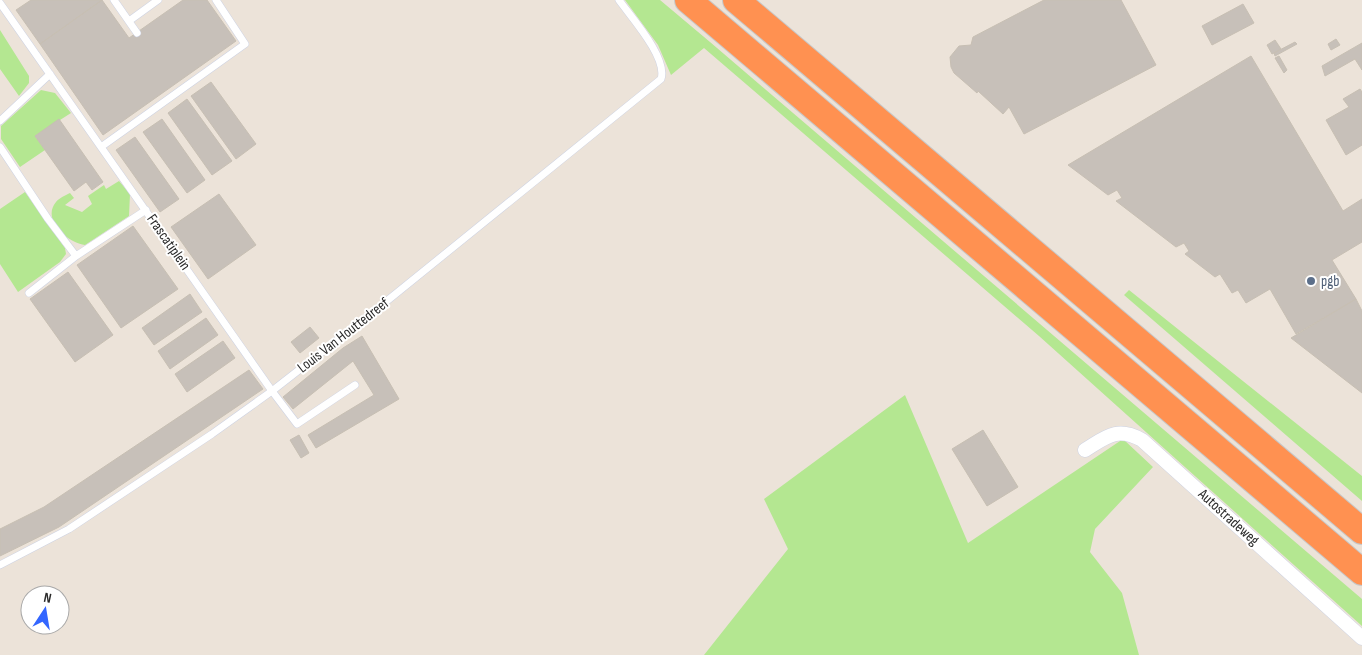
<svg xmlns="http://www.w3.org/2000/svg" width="1362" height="655" font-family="'Sofia Sans Condensed',sans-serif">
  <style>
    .green { fill: #b4e791 }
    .building { fill: #c7c0b9; stroke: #c7bfb3 }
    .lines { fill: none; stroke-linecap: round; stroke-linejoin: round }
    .service-casing { stroke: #ced3e3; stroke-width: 8 }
    .minor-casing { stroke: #ced3e3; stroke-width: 15 }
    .motorway-casing { stroke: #c7c7c7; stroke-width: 28 }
    .service { stroke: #fff; stroke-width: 7 }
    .minor { stroke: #fff; stroke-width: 14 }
    .motorway { stroke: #ff9151; stroke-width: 26 }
    .service-dot { fill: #5c6f8a; stroke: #fff; stroke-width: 2 }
    .labels { text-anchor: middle; stroke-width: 4; stroke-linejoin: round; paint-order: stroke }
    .street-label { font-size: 15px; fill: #292929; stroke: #fff }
    .service-label { font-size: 15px; fill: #4e5e75; stroke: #fff; text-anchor: start }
  </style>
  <rect width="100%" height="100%" fill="#ece3d9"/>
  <path class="green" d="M 625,0 L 660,0 L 710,42 L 1362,599 L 1362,626 L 1039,336 L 704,48 L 671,75 L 658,45 Z
    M 0,30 L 29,76 L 29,83 L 19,96 L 0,69 Z
    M 41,90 L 55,93 L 71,113 L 35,136 L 45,150 L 20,167 L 1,139 L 1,126 Z
    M 119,181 L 130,194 L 129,216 L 85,245 C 68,243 41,220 56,202 C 59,198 66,195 70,193 L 74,198 L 65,205 L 82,212 L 92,204 L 88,196 L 104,185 L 106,189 Z
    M 25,192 L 65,248 L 66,254 L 60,262 L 18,292 L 0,264 L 0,209 Z
    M 1129,290 L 1362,476 L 1362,501 L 1124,295 Z
    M 905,395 L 968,543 L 1123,439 L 1153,467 L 1095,529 L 1090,552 L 1122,593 L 1139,655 L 704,655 L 788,549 L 764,499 Z"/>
  <path class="building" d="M 31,0 L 102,0 L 40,44 L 16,10 Z
    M 102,0 L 129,38 L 183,0 L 207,0 L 236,41 L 103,135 L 40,44 Z
    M 1044,0 L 1121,0 L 1156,65 L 1024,134 L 1009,107 L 1003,114 L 978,91 L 977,93 L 954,73 L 951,67 L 950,57 L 959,46 L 971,45 L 973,37 Z
    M 1243,4 L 1254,23 L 1212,45 L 1202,26 Z
    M 1336,39 L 1340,45 L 1331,50 L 1328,44 Z
    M 1275,40 L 1281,49 L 1272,54 L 1267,45 Z
    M 1295,42 L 1297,44 L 1275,56 L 1274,53 Z
    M 1362,43 L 1362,70 L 1355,59 L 1325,76 L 1322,66 Z
    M 1251,56 L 1343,211 L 1362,199 L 1362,242 L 1332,260 L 1356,299 L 1296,334 L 1270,289 L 1246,303 L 1238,290 L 1232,293 L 1220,274 L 1215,277 L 1185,254 L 1189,251 L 1184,243 L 1176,247 L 1116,201 L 1122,198 L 1117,190 L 1108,195 L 1068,165 Z
    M 1279,56 L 1287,70 L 1284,73 L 1275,58 Z
    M 211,82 L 256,144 L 236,159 L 191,96 Z
    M 1360,89 L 1362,92 L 1362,145 L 1346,155 L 1326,120 L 1349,107 L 1343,99 Z
    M 187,99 L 232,161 L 212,175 L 168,113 Z
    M 59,119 L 103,182 L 92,190 L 86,182 L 74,191 L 35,136 Z
    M 162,119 L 205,180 L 187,193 L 143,132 Z
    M 135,137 L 179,199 L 160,212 L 116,150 Z
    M 219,194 L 256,245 L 208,279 L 171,227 Z
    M 133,226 L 178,289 L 121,328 L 77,265 Z
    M 68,272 L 113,335 L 75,362 L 30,299 Z
    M 190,294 L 202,312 L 154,345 L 142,328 Z
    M 1356,299 L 1362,311 L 1362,393 L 1291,338 Z
    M 206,318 L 218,335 L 170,369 L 158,351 Z
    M 310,327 L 319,338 L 300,353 L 291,342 Z
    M 362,336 L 399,399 L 316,448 L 308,435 L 374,395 L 353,361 L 293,409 L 283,397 L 343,348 Z
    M 223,341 L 235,358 L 187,392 L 175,374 Z
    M 249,370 L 263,389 L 59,527 L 0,556 L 0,529 L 44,507 Z
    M 983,430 L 1018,487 L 987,506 L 952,449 Z
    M 299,435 L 309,453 L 301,458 L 290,440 Z"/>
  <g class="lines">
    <g class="service-casing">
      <path id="service" d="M 114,0 L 137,33
        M 0,3 L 272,391 L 297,424 L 355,385
        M 129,21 L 158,0
        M 0,121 L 50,74
        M 0,147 L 48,219 L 76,256 L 146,210
        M 101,147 L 245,44 L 216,0
        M 29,293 L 76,256
        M 0,565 L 69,529 L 212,434 L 272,391 L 372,313 L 661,79 C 668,58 631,17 619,0"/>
    </g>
    <g class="minor-casing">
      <path id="minor" d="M 1085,450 C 1106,437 1117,426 1142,440 L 1362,638"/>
    </g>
    <g class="motorway-casing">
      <path id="motorway" d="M 688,0 L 1362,572
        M 736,0 L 1362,531"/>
    </g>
    <use href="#service" class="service"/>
    <use href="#minor" class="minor"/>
    <use href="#motorway" class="motorway"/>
  </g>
  <circle class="service-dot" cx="1311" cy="281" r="5"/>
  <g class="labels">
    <g class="street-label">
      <text transform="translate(169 242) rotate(55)" y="5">Frascatiplein</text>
      <text transform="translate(343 335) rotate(-38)" y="5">Louis Van Houttedreef</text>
      <text transform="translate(1229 517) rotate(42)" y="5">Autostradeweg</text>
    </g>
    <g class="service-label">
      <text x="1321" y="286">pgb</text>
    </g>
  </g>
  <g transform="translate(45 610) rotate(12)"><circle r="24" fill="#ffffff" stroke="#a9a9a9"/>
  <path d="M0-4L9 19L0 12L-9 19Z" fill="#3366ff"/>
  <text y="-8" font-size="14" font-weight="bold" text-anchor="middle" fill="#292929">N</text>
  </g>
</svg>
